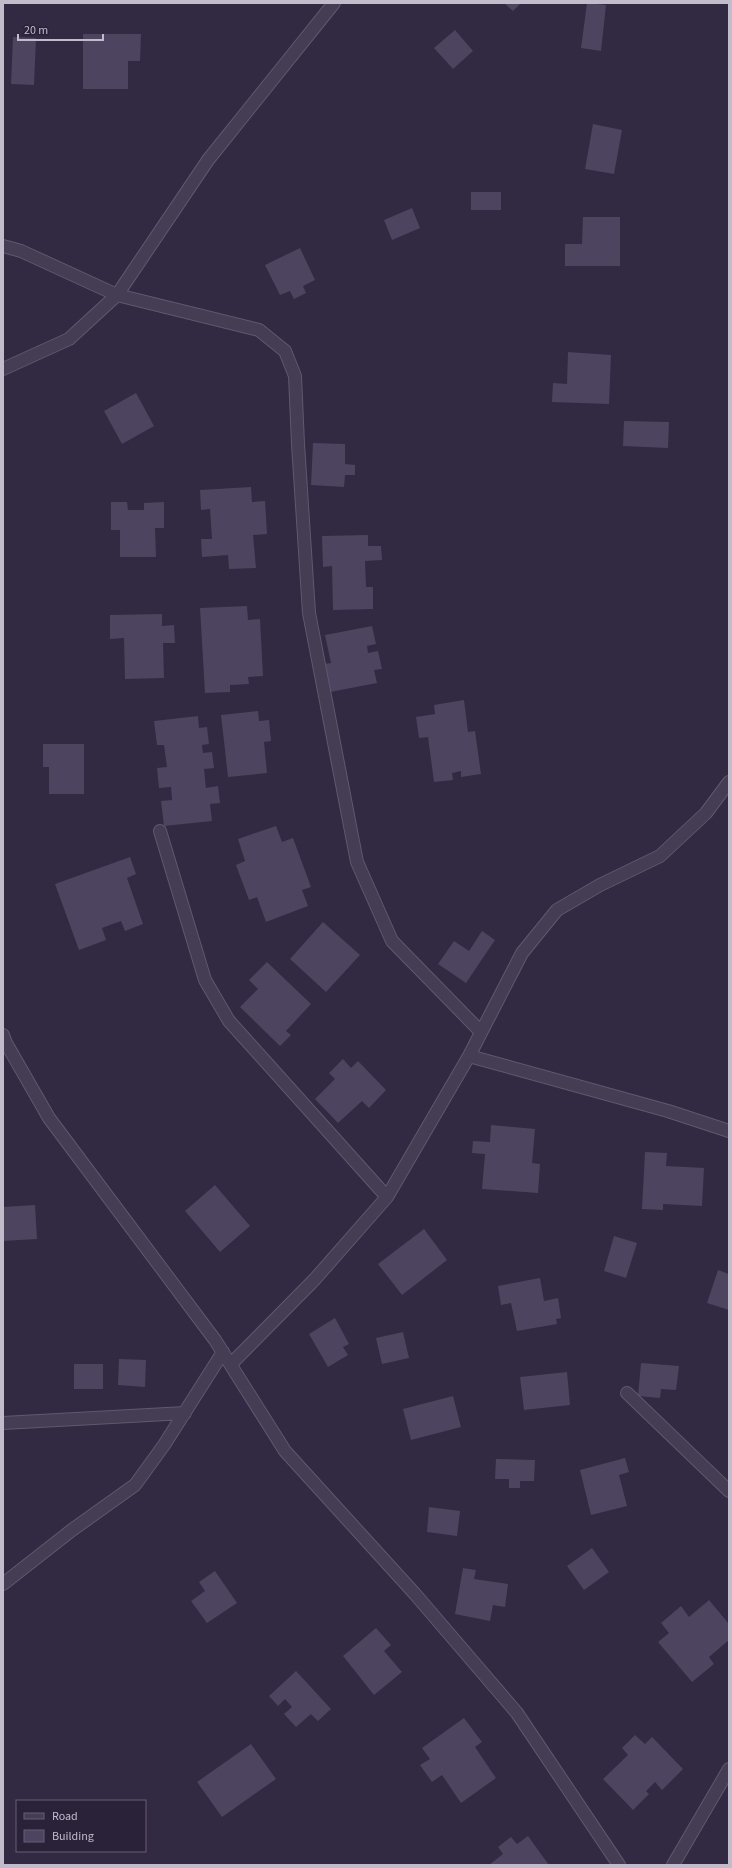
<svg xmlns="http://www.w3.org/2000/svg" width="732" height="1868" font-family="'Source Sans 3',sans-serif">
  <style>
    .building { fill: #4d4460 }
    .lines { fill: none; stroke-linecap: round; stroke-linejoin: round }
    .minor-casing { stroke: #60596d; stroke-width: 14 }
    .minor { stroke: #453d53; stroke-width: 12 }
  </style>
  <rect width="100%" height="100%" fill="#322943"/>
  <path class="building" d="M 504,3 L 521,3 L 513,11 Z
    M 587,3 L 606,5 L 601,51 L 581,48 Z
    M 455,30 L 473,51 L 453,69 L 434,48 Z
    M 83,34 L 141,34 L 140,61 L 128,61 L 128,89 L 83,89 Z
    M 13,37 L 36,38 L 34,85 L 11,84 Z
    M 593,124 L 622,130 L 614,174 L 585,169 Z
    M 471,192 L 501,192 L 501,210 L 471,210 Z
    M 412,208 L 420,228 L 392,240 L 384,220 Z
    M 583,217 L 620,217 L 620,266 L 565,266 L 565,244 L 582,244 Z
    M 300,248 L 315,280 L 303,286 L 306,293 L 294,299 L 290,291 L 280,295 L 265,265 Z
    M 568,352 L 611,355 L 609,404 L 552,402 L 553,383 L 567,384 Z
    M 136,393 L 154,426 L 122,444 L 104,411 Z
    M 624,421 L 669,422 L 668,448 L 623,446 Z
    M 313,443 L 345,444 L 345,464 L 355,465 L 355,475 L 345,475 L 344,487 L 311,485 Z
    M 251,487 L 252,502 L 265,501 L 267,534 L 253,535 L 256,568 L 229,569 L 228,555 L 202,557 L 201,539 L 212,539 L 210,509 L 201,510 L 200,490 Z
    M 111,502 L 127,502 L 128,510 L 144,510 L 144,503 L 164,502 L 164,528 L 155,528 L 156,557 L 120,557 L 120,530 L 111,530 Z
    M 368,535 L 368,546 L 381,546 L 382,560 L 365,561 L 366,587 L 373,587 L 373,609 L 333,610 L 332,566 L 323,567 L 322,536 Z
    M 247,606 L 248,620 L 260,619 L 263,676 L 248,677 L 249,684 L 230,685 L 230,692 L 205,693 L 200,608 Z
    M 162,614 L 162,626 L 174,625 L 175,643 L 163,643 L 164,678 L 125,679 L 124,638 L 110,639 L 110,615 Z
    M 372,626 L 376,644 L 367,646 L 368,653 L 378,651 L 382,669 L 374,670 L 377,683 L 330,692 L 324,664 L 331,663 L 325,635 Z
    M 464,700 L 468,732 L 475,731 L 481,774 L 461,777 L 461,771 L 452,773 L 453,780 L 434,782 L 428,737 L 419,738 L 416,717 L 435,714 L 434,705 Z
    M 258,711 L 259,721 L 269,720 L 271,741 L 264,742 L 267,773 L 228,777 L 221,715 Z
    M 198,716 L 199,728 L 207,727 L 209,744 L 202,745 L 203,753 L 212,752 L 214,768 L 204,769 L 206,788 L 218,786 L 220,803 L 210,804 L 212,821 L 164,826 L 161,801 L 172,800 L 171,787 L 159,788 L 157,768 L 167,767 L 164,745 L 157,745 L 154,721 Z
    M 43,744 L 84,744 L 84,794 L 49,794 L 49,767 L 43,767 Z
    M 276,826 L 282,842 L 293,838 L 311,887 L 302,890 L 308,906 L 266,922 L 257,897 L 249,900 L 236,865 L 245,861 L 238,839 Z
    M 130,857 L 136,874 L 127,878 L 143,924 L 125,931 L 121,921 L 102,928 L 106,940 L 79,950 L 55,884 Z
    M 323,922 L 360,955 L 326,992 L 290,959 Z
    M 482,931 L 495,940 L 466,983 L 438,964 L 454,941 L 469,951 Z
    M 267,962 L 311,1004 L 286,1031 L 291,1035 L 280,1046 L 240,1007 L 258,989 L 249,980 Z
    M 343,1059 L 351,1068 L 358,1061 L 386,1090 L 369,1108 L 362,1101 L 338,1123 L 315,1099 L 335,1079 L 329,1073 Z
    M 491,1125 L 535,1129 L 532,1163 L 540,1164 L 538,1193 L 482,1189 L 485,1154 L 472,1153 L 473,1141 L 490,1142 Z
    M 645,1152 L 667,1153 L 666,1166 L 704,1168 L 702,1206 L 663,1204 L 663,1210 L 642,1209 Z
    M 215,1185 L 250,1226 L 220,1252 L 185,1211 Z
    M 35,1205 L 37,1239 L 3,1241 L 3,1207 Z
    M 424,1229 L 447,1260 L 402,1295 L 378,1264 Z
    M 614,1236 L 637,1243 L 626,1278 L 604,1271 Z
    M 718,1270 L 729,1274 L 729,1310 L 707,1303 Z
    M 540,1278 L 544,1301 L 558,1298 L 561,1318 L 556,1319 L 557,1324 L 517,1331 L 511,1303 L 501,1305 L 498,1286 Z
    M 335,1318 L 349,1344 L 343,1347 L 348,1355 L 328,1367 L 309,1334 Z
    M 403,1332 L 409,1358 L 382,1364 L 376,1338 Z
    M 119,1359 L 146,1360 L 145,1387 L 118,1385 Z
    M 641,1363 L 679,1366 L 676,1390 L 661,1389 L 660,1398 L 638,1396 Z
    M 74,1364 L 103,1364 L 103,1389 L 74,1389 Z
    M 567,1372 L 570,1405 L 524,1410 L 520,1377 Z
    M 453,1396 L 461,1427 L 411,1440 L 403,1409 Z
    M 625,1458 L 629,1472 L 619,1475 L 627,1506 L 591,1515 L 580,1470 Z
    M 496,1459 L 535,1460 L 534,1481 L 520,1481 L 520,1488 L 509,1488 L 509,1479 L 495,1479 Z
    M 429,1507 L 460,1511 L 457,1536 L 427,1532 Z
    M 592,1548 L 609,1572 L 584,1590 L 567,1566 Z
    M 463,1568 L 476,1570 L 474,1579 L 508,1584 L 505,1607 L 493,1605 L 490,1621 L 455,1614 Z
    M 215,1571 L 237,1603 L 207,1623 L 191,1601 L 205,1591 L 199,1582 Z
    M 709,1600 L 729,1624 L 729,1640 L 709,1657 L 714,1664 L 692,1682 L 658,1642 L 669,1633 L 661,1623 L 681,1606 L 689,1617 Z
    M 376,1628 L 391,1645 L 384,1651 L 402,1672 L 374,1695 L 343,1656 Z
    M 296,1671 L 331,1709 L 318,1721 L 311,1714 L 296,1727 L 284,1714 L 292,1707 L 285,1699 L 278,1706 L 269,1696 Z
    M 464,1718 L 482,1742 L 475,1747 L 496,1778 L 461,1803 L 442,1775 L 432,1782 L 420,1765 L 430,1759 L 422,1748 Z
    M 635,1735 L 645,1744 L 652,1737 L 683,1769 L 662,1790 L 655,1782 L 646,1791 L 649,1794 L 633,1810 L 603,1779 L 628,1755 L 622,1748 Z
    M 251,1744 L 276,1779 L 222,1817 L 197,1782 Z
    M 528,1836 L 549,1865 L 489,1865 L 503,1854 L 498,1847 L 511,1837 L 517,1844 Z"/>
  <g class="lines">
    <g class="minor-casing">
      <path id="minor" d="M 3,246 L 21,251 L 117,295 L 259,330 L 285,351 L 295,376 L 298,444 L 309,613 L 357,862 L 392,941 L 481,1032
        M 3,369 L 69,339 L 117,295 L 208,160 L 334,3
        M 160,831 L 205,980 L 229,1021 L 387,1197
        M 3,1035 L 6,1043 L 49,1118 L 215,1340 L 285,1451 L 415,1594 L 517,1713 L 619,1865
        M 469,1056 L 668,1111 L 729,1131
        M 231,1364 L 315,1279 L 387,1197 L 469,1056 L 522,953 L 557,910 L 600,885 L 660,856 L 706,813 L 729,782
        M 627,1393 L 729,1491
        M 3,1423 L 185,1413
        M 3,1584 L 72,1530 L 135,1485 L 164,1445 L 223,1352
        M 673,1865 L 729,1769"/>
    </g>
    <use href="#minor" class="minor"/>
  </g>
  <rect width="732" height="1868" fill="none" stroke="#c1bbcc" stroke-width="8"/>
  <rect x="16" y="1800" width="130" height="52" fill="#2a2238" stroke="#665f73"/>
  <rect x="24" y="1813" width="20" height="6" fill="#453d53" stroke="#665f73"/>
  <text x="52" y="1820" font-size="12" fill="#c1bbcc">Road</text>
  <rect x="24" y="1830" width="20" height="12" fill="#4d4460" stroke="#665f73"/>
  <text x="52" y="1840" font-size="12" fill="#c1bbcc">Building</text>
  <path d="M18 34v6h85v-6" fill="none" stroke="#c1bbcc" stroke-width="2"/>
  <text x="24" y="34" font-size="12" fill="#c1bbcc" stroke="#2a2238" stroke-width="3" paint-order="stroke">20 m</text>
</svg>
